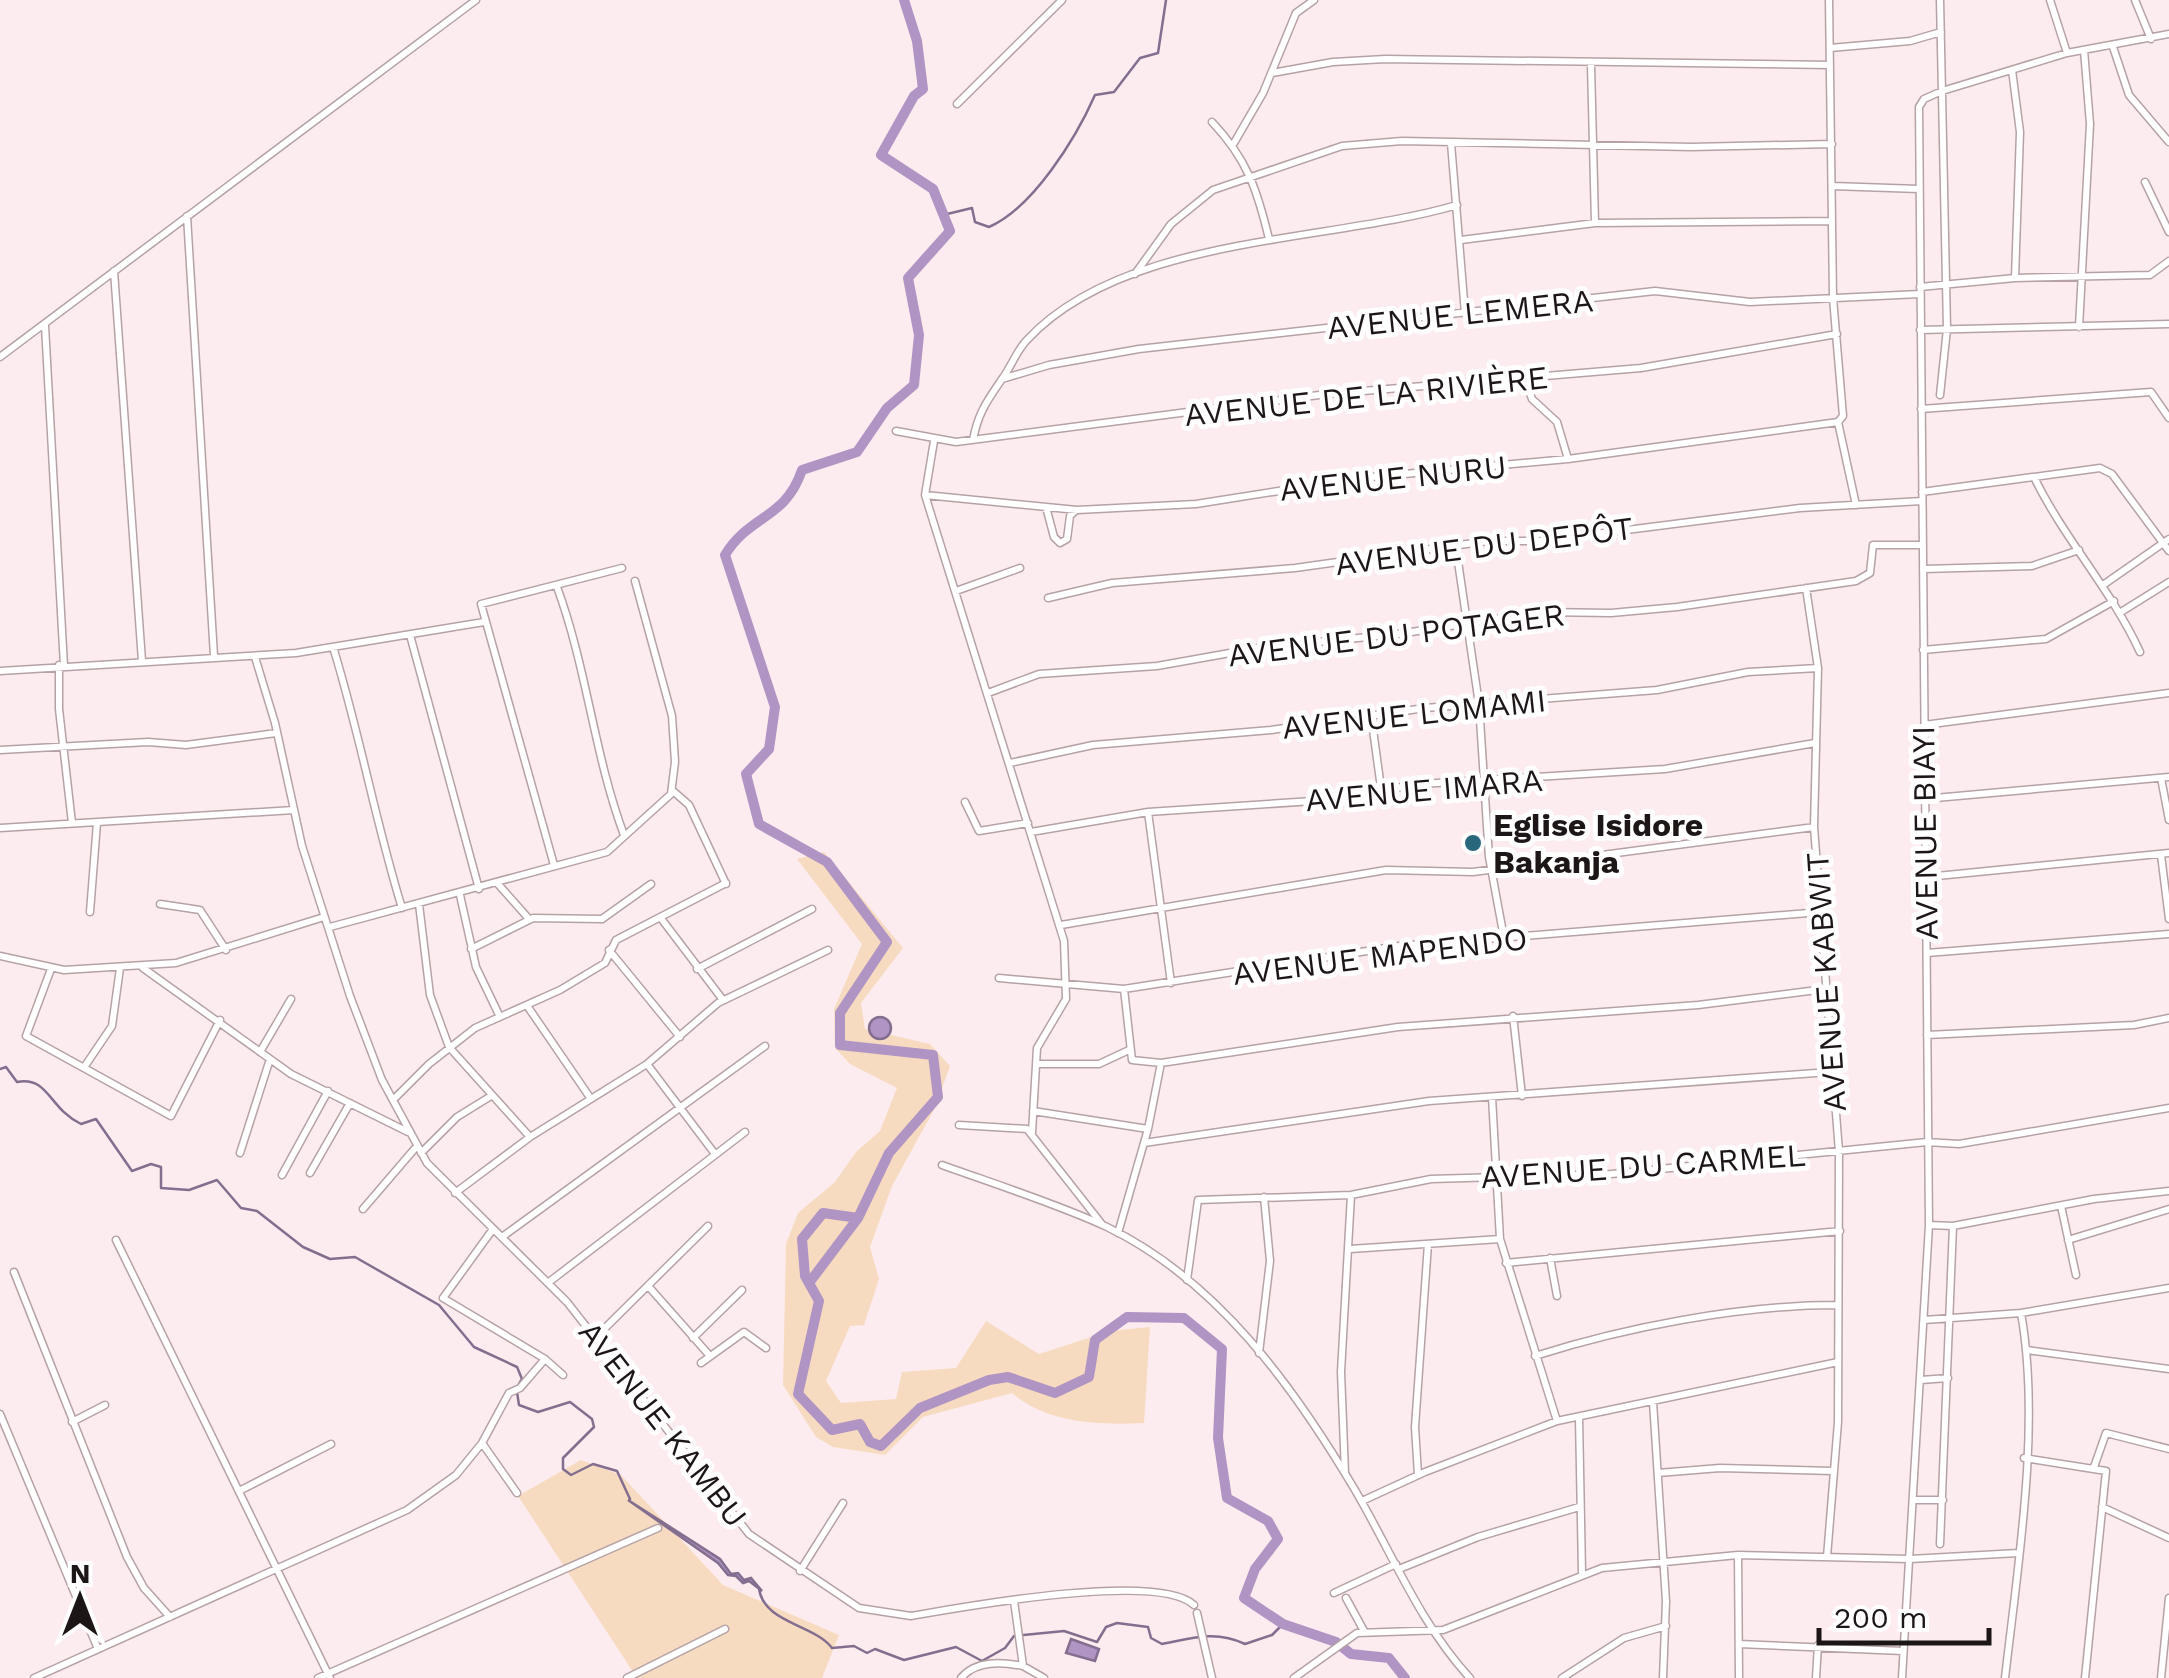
<svg xmlns="http://www.w3.org/2000/svg" width="2169" height="1678" font-family="'Work Sans',sans-serif">
  <style>
    .green { fill: #f7dbc1 }
    .water { fill: #b094c3; stroke: #846e8f; stroke-width: 2.5 }
    .lines { fill: none; stroke-linecap: round; stroke-linejoin: round }
    .stream { stroke: #846e8f; stroke-width: 2.5 }
    .river { stroke: #b094c3; stroke-width: 10 }
    .minor-casing { stroke: #b6a2a5; stroke-width: 9 }
    .minor { stroke: #fff; stroke-width: 6 }
    .poi-dot { fill: #29677d; stroke: #fefefe; stroke-width: 4 }
    .labels { text-anchor: middle; stroke-width: 10; stroke-linejoin: round; paint-order: stroke }
    .street-label { font-size: 32px; fill: #1d1617; stroke: #fefefe }
    .poi-label { font-size: 32px; font-weight: bold; fill: #1d1617; stroke: #fefefe; text-anchor: start }
  </style>
  <rect width="100%" height="100%" fill="#fdecef"/>
  <path class="green" d="M 824,852 L 903,948 L 861,1003 L 865,1029 L 930,1044 L 950,1066 L 935,1108 L 892,1186 L 870,1247 L 879,1279 L 864,1325 L 850,1326 L 826,1381 L 841,1403 L 896,1399 L 902,1372 L 956,1368 L 986,1321 L 1039,1354 L 1110,1331 L 1150,1327 L 1144,1423 C 1099,1425 1048,1424 1012,1393 L 923,1417 L 885,1455 L 833,1447 L 816,1437 L 783,1385 L 786,1244 L 798,1213 L 835,1182 L 856,1152 L 880,1131 L 897,1088 L 850,1064 L 835,1048 L 834,1009 L 862,944 L 797,859 Z
    M 581,1460 L 621,1475 L 723,1585 L 839,1635 L 822,1678 L 637,1678 L 518,1496 Z"/>
  <path class="water" d="M869 1028a11 11 0 1 1 22 0a11 11 0 1 1-22 0Z
    M 628,1500 L 720,1559 L 731,1574 L 738,1573 L 744,1580 L 751,1578 L 762,1591 L 749,1581 L 743,1583 L 736,1576 L 728,1575 L 718,1563 Z
    M 1071,1639 L 1099,1649 L 1095,1661 L 1066,1653 Z"/>
  <g class="lines">
    <path class="stream" d="M 943,215 L 972,208 L 975,222 L 989,227 C 1033,208 1076,138 1095,95 L 1114,92 L 1140,58 L 1158,53 L 1166,0
      M 0,1069 L 6,1067 L 17,1082 C 49,1076 48,1108 81,1124 L 96,1119 L 132,1171 L 151,1164 L 161,1167 L 161,1188 L 189,1190 L 217,1180 L 241,1208 L 257,1211 L 303,1247 L 330,1259 L 355,1257 L 439,1305 L 474,1347 L 517,1367 L 522,1379 L 519,1384
      M 517,1392 L 519,1405 L 538,1412 L 570,1402 L 592,1419 L 594,1427 L 563,1458 L 563,1469 L 571,1475 L 593,1464 L 617,1471 L 630,1499
      M 759,1588 C 763,1623 814,1624 832,1648 L 854,1646 L 867,1653 L 875,1649 L 904,1660 L 956,1647 L 982,1661 L 1005,1648 L 1014,1636 L 1064,1631 L 1097,1642 L 1106,1627 L 1117,1623 L 1148,1627 L 1151,1638 L 1162,1644 C 1192,1638 1216,1630 1245,1644 L 1272,1635 L 1283,1624"/>
    <path class="river" d="M 904,0 L 917,41 L 923,89 L 914,96 L 881,155 L 933,189 L 950,231 L 908,278 L 919,335 L 914,385 L 887,408 L 857,452 L 802,470 C 785,520 750,514 725,555 L 775,707 L 769,749 L 746,774 L 759,824 L 827,862 L 887,942 L 840,1013 L 840,1045 L 933,1055 L 938,1097 L 889,1153 L 858,1218 L 823,1213 L 802,1239 L 805,1276 L 819,1301 L 798,1394 L 832,1430 L 860,1424 L 870,1442 L 881,1446 L 920,1408 L 989,1380 L 1008,1377 L 1055,1393 L 1089,1377 L 1095,1340 L 1127,1317 L 1184,1318 L 1222,1349 L 1218,1438 L 1227,1498 L 1268,1521 L 1278,1539 L 1255,1569 L 1244,1598 L 1283,1624 L 1336,1642 L 1351,1654 L 1389,1658 L 1405,1678
      M 809,1283 L 858,1218"/>
    <g class="minor-casing">
      <path id="minor" d="M 1829,0 L 1833,298 L 1843,416 L 1838,422 L 1856,505
        M 2050,0 L 2067,53
        M 2135,0 L 2151,39
        M 2113,47 L 2129,95 L 2169,142
        M 1830,48 L 1910,41 L 1941,32
        M 1591,65 L 1595,223
        M 2012,70 L 2020,132 L 2015,278
        M 1272,73 L 1333,62 L 1385,59 L 1830,65
        M 957,104 L 1062,0
        M 1212,122 C 1247,159 1257,189 1269,239
        M 1234,143 L 1263,93 L 1296,13 L 1314,0
        M 1451,143 L 1465,313
        M 2145,182 L 2169,232
        M 1832,186 L 1919,189
        M 187,216 L 214,656
        M 1461,240 L 1595,223 L 1832,221
        M 114,271 L 142,661
        M 1135,274 L 1171,224 L 1213,190 L 1342,146 L 1402,141 L 1691,147 L 1832,144
        M 1920,287 L 2015,278 L 2150,275 L 2169,261
        M 45,326 L 64,666
        M 2079,327 L 2090,124 L 2084,50
        M 1920,330 L 2169,324
        M 0,357 L 476,0
        M 1002,379 L 1049,365 L 1139,349 L 1655,291 L 1750,302 L 1920,294
        M 1525,379 L 1532,399 L 1557,422 L 1568,459
        M 1940,395 L 1947,329 L 1940,0
        M 1921,409 L 2151,392 L 2169,418
        M 896,431 L 956,442 L 1327,394 L 1641,368 L 1837,334
        M 973,440 C 978,413 987,401 1002,379 C 1011,367 1016,352 1026,341 C 1123,235 1328,243 1457,205
        M 934,441 L 925,495 L 1064,941 L 1066,999 L 1037,1048 L 1032,1133
        M 2034,477 C 2064,539 2111,589 2140,652
        M 1922,492 L 2100,468 L 2112,474 L 2169,551
        M 925,495 L 1077,510 L 1196,504 L 1361,478 L 1568,459 L 1838,422
        M 1046,507 L 1054,537 L 1060,543 L 1067,539 L 1070,516 L 1075,511
        M 1456,548 L 1479,704 L 1489,857 L 1504,938
        M 1923,569 L 2032,566 L 2079,550
        M 2103,585 L 2169,539
        M 557,587 C 587,668 594,755 624,835
        M 1806,588 L 1818,668 L 1814,827 L 1839,1152 L 1838,1422 L 1827,1557
        M 956,591 L 1020,568
        M 1048,598 L 1112,583 L 1295,568 L 1488,541 L 1540,541 L 1800,508 L 1922,501
        M 2121,612 L 2169,582
        M 410,635 L 479,889
        M 333,647 C 360,734 375,821 402,908
        M 1923,650 L 2046,639 L 2114,601
        M 255,657 L 275,723 L 302,846 L 350,996 L 382,1080 L 427,1163 L 567,1302 L 749,1534 L 859,1608 L 911,1616 C 963,1607 1158,1571 1194,1605
        M 59,665 L 59,709 L 72,823
        M 0,671 L 296,653 L 484,622
        M 988,693 L 1039,674 L 1157,666 L 1258,648 L 1398,634 L 1543,612 L 1611,613 L 1677,607 L 1856,581 L 1870,573 L 1873,545 L 1922,545
        M 1371,715 L 1381,788
        M 1924,725 L 2169,693
        M 0,750 L 148,742 L 186,745 L 276,733
        M 1010,763 L 1093,745 L 1271,730 L 1425,708 L 1657,690 L 1748,672 L 1818,668
        M 2161,778 L 2169,820
        M 673,791 L 689,805 L 726,884
        M 1924,799 L 2169,777
        M 965,802 L 979,831 L 1028,823
        M 1148,812 L 1171,983
        M 0,828 L 294,810
        M 1031,832 L 1148,812 L 1313,801 L 1421,784 L 1665,769 L 1815,743
        M 2161,855 L 2169,919
        M 554,865 L 481,604 L 622,568
        M 1927,877 L 2169,853
        M 498,884 L 529,919
        M 460,895 L 476,967 L 500,1017
        M 160,904 L 200,910 L 226,950
        M 419,904 L 430,995 L 449,1047 L 530,1137
        M 90,912 L 97,823
        M 660,917 L 723,1000
        M 1061,925 L 1386,870 L 1473,872 L 1814,827
        M 330,927 L 607,852 L 671,794 L 675,762 L 672,716 L 635,581
        M 471,949 L 533,918 L 602,919 L 651,884
        M 609,950 L 680,1037
        M 1927,953 L 2169,934
        M 0,956 L 64,970 L 176,963 L 324,917
        M 143,968 L 291,1074 L 408,1132
        M 51,969 L 26,1036 L 171,1116 L 220,1020
        M 697,969 L 812,909
        M 999,978 L 1124,989 L 1399,946 L 1821,912
        M 1124,989 L 1132,1060 L 1161,1063 L 1398,1027 L 1698,1005 L 1825,989
        M 528,1007 L 591,1099
        M 1513,1016 L 1522,1096
        M 1927,1035 L 2134,1025 L 2169,1018
        M 260,1052 L 291,999
        M 647,1064 L 715,1154
        M 1036,1064 L 1099,1064 L 1129,1050
        M 85,1066 L 112,1026 L 120,968
        M 1492,1097 L 1500,1239 L 1557,1421
        M 393,1100 L 429,1064 L 475,1028 L 560,990 L 605,963 L 616,940 L 726,883
        M 1033,1111 L 1148,1129
        M 959,1125 L 1027,1129 L 1101,1223
        M 1144,1143 L 1429,1101 L 1830,1072
        M 240,1153 L 270,1059
        M 421,1153 L 457,1117 L 491,1096
        M 942,1165 C 992,1183 1060,1205 1107,1227 C 1217,1280 1294,1387 1355,1490 C 1392,1553 1420,1624 1470,1678
        M 310,1173 L 350,1103
        M 282,1175 L 328,1091
        M 455,1193 L 530,1137 L 647,1064 L 718,1003 L 828,950
        M 2061,1206 L 2076,1275
        M 363,1209 L 417,1146
        M 1929,1225 L 1953,1226 L 2094,1199 L 2169,1191
        M 493,1229 L 443,1298 L 545,1359 L 563,1375
        M 1118,1233 L 1148,1129 L 1161,1063
        M 502,1237 L 765,1046
        M 116,1240 L 330,1678
        M 2068,1240 L 2169,1209
        M 1350,1249 L 1500,1239
        M 1550,1258 L 1557,1296
        M 1506,1263 L 1840,1231
        M 14,1272 L 127,1557 L 144,1588 L 170,1617
        M 1187,1280 L 1198,1200 L 1351,1195 L 1431,1179 L 1611,1174 L 1927,1142 L 1959,1144 L 2169,1108
        M 549,1282 L 745,1132
        M 649,1287 L 710,1356
        M 1924,1320 L 2021,1313 L 2169,1288
        M 596,1337 L 708,1226
        M 693,1338 L 742,1290
        M 2027,1350 L 2169,1369
        M 1259,1353 L 1270,1261 L 1264,1197
        M 1535,1356 C 1626,1327 1741,1305 1836,1305
        M 701,1363 L 744,1332 L 766,1348
        M 1921,1380 L 1948,1378
        M 1653,1402 L 1666,1601 L 1663,1678
        M 0,1414 L 98,1649
        M 1579,1417 L 1582,1573
        M 72,1422 L 105,1405
        M 482,1443 L 517,1493
        M 2024,1458 L 2106,1471 L 2085,1678
        M 2094,1467 L 2106,1433 L 2169,1449
        M 1345,1473 L 1341,1372 L 1351,1195
        M 1658,1473 L 1720,1468 L 1833,1471
        M 1418,1475 L 1415,1427 L 1428,1244
        M 241,1490 L 331,1444
        M 1914,1500 L 1943,1500
        M 1362,1501 L 1425,1472 L 1557,1421 L 1838,1362
        M 2102,1507 L 2169,1538
        M 1940,1544 L 1953,1226
        M 1738,1555 L 1739,1678
        M 1910,1559 L 2018,1553
        M 1399,1569 L 1478,1537 L 1579,1507
        M 800,1571 L 843,1503
        M 1334,1593 L 1396,1564
        M 1346,1598 L 1364,1631
        M 1014,1601 L 1023,1666 L 1044,1678
        M 1197,1613 L 1212,1678
        M 1739,1644 L 1903,1651
        M 34,1678 L 407,1510 L 456,1475 L 482,1443 L 509,1393 L 520,1388 L 545,1359
        M 318,1678 L 658,1528
        M 627,1678 L 725,1629
        M 961,1678 C 976,1660 1002,1662 1023,1666
        M 1294,1678 L 1357,1633 L 1443,1630 L 1602,1568 L 1738,1555 L 1910,1559
        M 1562,1678 L 1624,1638 L 1666,1626
        M 1816,1678 L 1818,1645
        M 1902,1678 L 1929,1225 L 1919,107 L 1924,99 L 1942,91 L 2067,53 L 2169,34
        M 2005,1678 C 2018,1564 2041,1425 2021,1313
        M 2161,1678 L 2169,1598"/>
    </g>
    <use href="#minor" class="minor"/>
  </g>
  <circle class="poi-dot" cx="1473" cy="843" r="10"/>
  <g class="labels">
    <g class="street-label">
      <text transform="translate(1460 314) rotate(-6)" y="11">AVENUE LEMERA</text>
      <text transform="translate(1366 396) rotate(-6)" y="11">AVENUE DE LA RIVIÈRE</text>
      <text transform="translate(1393 478) rotate(-6)" y="11">AVENUE NURU</text>
      <text transform="translate(1484 546) rotate(-7)" y="11">AVENUE DU DEPÔT</text>
      <text transform="translate(1396 635) rotate(-7)" y="11">AVENUE DU POTAGER</text>
      <text transform="translate(1414 714) rotate(-6)" y="11">AVENUE LOMAMI</text>
      <text transform="translate(1424 790) rotate(-5)" y="11">AVENUE IMARA</text>
      <text transform="translate(1925 833) rotate(-91)" y="11">AVENUE BIAYI</text>
      <text transform="translate(1380 956) rotate(-7)" y="11">AVENUE MAPENDO</text>
      <text transform="translate(1826 982) rotate(-94)" y="11">AVENUE KABWIT</text>
      <text transform="translate(1643 1166) rotate(-4)" y="11">AVENUE DU CARMEL</text>
      <text transform="translate(663 1424) rotate(52)" y="11">AVENUE KAMBU</text>
    </g>
    <g class="poi-label">
      <text x="1493" y="836">Eglise Isidore<tspan x="1493" dy="37">Bakanja</tspan></text>
    </g>
  </g>
  <g transform="translate(80 1598)" stroke="#fefefe" stroke-width="8" paint-order="stroke">
  <path d="M0-8L18 38L0 25L-18 38Z" fill="#1d1617"/>
  <text y="-15" font-size="28" font-weight="bold" text-anchor="middle" fill="#1d1617">N</text>
  </g>
  <path d="M1819 1628v15h170v-15" fill="none" stroke="#1d1617" stroke-width="5"/>
  <text x="1834" y="1628" font-size="30" fill="#1d1617" stroke="#fefefe" stroke-width="8" paint-order="stroke">200 m</text>
</svg>
